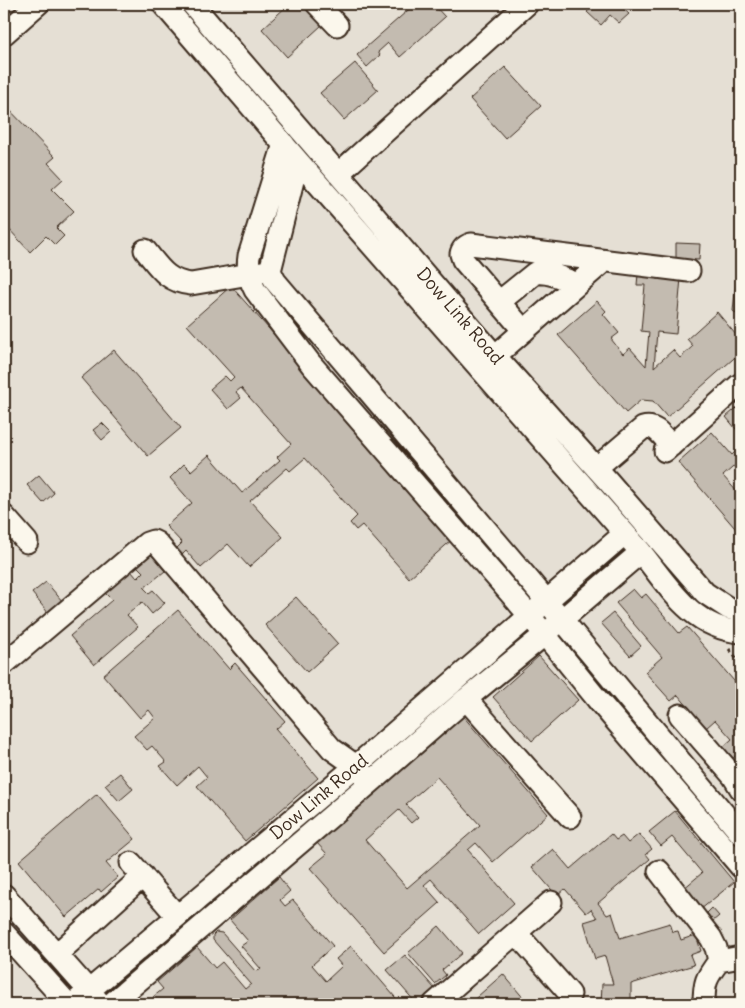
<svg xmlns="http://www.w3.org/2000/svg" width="745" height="1008" font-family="Delius,sans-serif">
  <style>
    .built { fill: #e5dfd4 }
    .building { fill: #c3bbb0; stroke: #3b2a1e; fill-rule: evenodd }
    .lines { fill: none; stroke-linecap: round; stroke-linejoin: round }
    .minor-casing { stroke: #3b2a1e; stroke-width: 25 }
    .path { stroke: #3b2a1e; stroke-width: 3; stroke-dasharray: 4 4; stroke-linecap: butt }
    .minor { stroke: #fbf7ec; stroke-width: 21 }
    .labels { text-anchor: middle; stroke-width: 4; stroke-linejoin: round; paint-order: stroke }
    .street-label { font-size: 18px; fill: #3b2a1e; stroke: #fbf7ec }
  </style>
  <rect width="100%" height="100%" fill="#f3efe4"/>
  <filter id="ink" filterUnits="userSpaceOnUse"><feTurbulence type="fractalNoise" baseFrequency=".02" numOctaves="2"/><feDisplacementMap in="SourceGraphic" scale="10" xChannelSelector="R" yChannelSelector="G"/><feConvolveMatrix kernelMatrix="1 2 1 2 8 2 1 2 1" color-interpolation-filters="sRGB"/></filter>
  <g filter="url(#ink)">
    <path class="built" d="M 4,4 L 741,4 L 741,1004 L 4,1004 Z"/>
    <path class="building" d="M 289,4 L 303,4 L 322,25 L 287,57 L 262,29 Z
      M 415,4 L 433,4 L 445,17 L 400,57 L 388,43 L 378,52 L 380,55 L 367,67 L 357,55 Z
      M 595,4 L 618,4 L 629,14 L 619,23 L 610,15 L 601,25 L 587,12 Z
      M 355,63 L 378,90 L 344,120 L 320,93 Z
      M 505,67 L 541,106 L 505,138 L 470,99 Z
      M 4,104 L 55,157 L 48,163 L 63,179 L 52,189 L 74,211 L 56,228 L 64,236 L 55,245 L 46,236 L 30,252 L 8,228 L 4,232 Z
      M 676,243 L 700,244 L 699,260 L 676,259 Z
      M 738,264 L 741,264 L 741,317 L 733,311 Z
      M 638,274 L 681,278 L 676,334 L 657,332 L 654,367 L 673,350 L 680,358 L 693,346 L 687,339 L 717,312 L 741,341 L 741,352 L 667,417 L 653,401 L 641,400 L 626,413 L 558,335 L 597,301 L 606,311 L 603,314 L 619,333 L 611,339 L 623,354 L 630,348 L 646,366 L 649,332 L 641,331 L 645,285 L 637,285 Z
      M 231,286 L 454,538 L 409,578 L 362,525 L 356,530 L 350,523 L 357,516 L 305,458 L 290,471 L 287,468 L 250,501 L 283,537 L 249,567 L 228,544 L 201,568 L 186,551 L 182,555 L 176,549 L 182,543 L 166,526 L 192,503 L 170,478 L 184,464 L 191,471 L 209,455 L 242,493 L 280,460 L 277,457 L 291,444 L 241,388 L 236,392 L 241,398 L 228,409 L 210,389 L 225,376 L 230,381 L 234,377 L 187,325 Z
      M 114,350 L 181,428 L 148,456 L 81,378 Z
      M 741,404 L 741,435 L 726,417 Z
      M 102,423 L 111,432 L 102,440 L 93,430 Z
      M 712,432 L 732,455 L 741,446 L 741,460 L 723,476 L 739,494 L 741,492 L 741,535 L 678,462 Z
      M 39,475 L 54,493 L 43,503 L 27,485 Z
      M 150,553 L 165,571 L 144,588 L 149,593 L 153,590 L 165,603 L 152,614 L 142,602 L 127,615 L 138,627 L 94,665 L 70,636 L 112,600 L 105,593 L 131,571 L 137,578 L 143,572 L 136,565 Z
      M 46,582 L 63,602 L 49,614 L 32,593 Z
      M 633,589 L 641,598 L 646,594 L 679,633 L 687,627 L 741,689 L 741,755 L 739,753 L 733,758 L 723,747 L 732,739 L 715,720 L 706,728 L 678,695 L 671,701 L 645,672 L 662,657 L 616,603 Z
      M 296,597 L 338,644 L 307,672 L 265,625 Z
      M 178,610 L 229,669 L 235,663 L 285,721 L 276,729 L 318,778 L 245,841 L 197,786 L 207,777 L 198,766 L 177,785 L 160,766 L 166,762 L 152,746 L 147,750 L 134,736 L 155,718 L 149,710 L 140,718 L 103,675 Z
      M 613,613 L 641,646 L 630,656 L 601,623 Z
      M 539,656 L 578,700 L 532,741 L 493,697 Z
      M 462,715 L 548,814 L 493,862 L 476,843 L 468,850 L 514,903 L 479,934 L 431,879 L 424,885 L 440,903 L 384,952 L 310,868 L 327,854 L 316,842 ZM 437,777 L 480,825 L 407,888 L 365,840 L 399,810 L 411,823 L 418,817 L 406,804 Z
      M 120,773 L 133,789 L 119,801 L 105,785 Z
      M 97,794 L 135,839 L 106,863 L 118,877 L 101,892 L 99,889 L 66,917 L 19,861 Z
      M 675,811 L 734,882 L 700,910 L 683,889 L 702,873 L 672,837 L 661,846 L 649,832 Z
      M 611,834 L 616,840 L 622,836 L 628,843 L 639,834 L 652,849 L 646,854 L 650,859 L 598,903 L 607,915 L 612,913 L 620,938 L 670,923 L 673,932 L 678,931 L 681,940 L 696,935 L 701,951 L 690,955 L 694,965 L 631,984 L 631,1004 L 601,1004 L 602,984 L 613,984 L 605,956 L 595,959 L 584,922 L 597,918 L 591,909 L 586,913 L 565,889 L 557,896 L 532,867 L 553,849 L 570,869 Z
      M 279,877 L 290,891 L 280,900 L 285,906 L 293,900 L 333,946 L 312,965 L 326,981 L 342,966 L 336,959 L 351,946 L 401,1004 L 159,1004 L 153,997 L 163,989 L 157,982 L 197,947 L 215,968 L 222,962 L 245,989 L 251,984 L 213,940 L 213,935 L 216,932 L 222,933 L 256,972 L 261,969 L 241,946 L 248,941 L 230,920 Z
      M 712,908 L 719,916 L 713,921 L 707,913 Z
      M 439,926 L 462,953 L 442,970 L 446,975 L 435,984 L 408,953 Z
      M 405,955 L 435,989 L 417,1004 L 387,970 Z
      M 503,974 L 526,1001 L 523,1004 L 469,1004 Z"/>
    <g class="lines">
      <g class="minor-casing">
        <path id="minor" d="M 163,4 L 298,161 L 641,552 C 669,587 692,628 741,632
          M 192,4 L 495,356 L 608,481 L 705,593 L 728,608 L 741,612
          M 317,4 L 337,25
          M 4,34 L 38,4
          M 284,144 L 249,256 C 247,269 249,279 255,290 L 311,364 L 529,615 L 597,699 L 741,867
          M 298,161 L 270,271 L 275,281 L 529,580 L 741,834
          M 338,174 L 527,4
          M 145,250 C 159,267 167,282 191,284 L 261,272
          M 499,302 L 535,273 C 550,271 564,279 577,284
          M 524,331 L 463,260 L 461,254 C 462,248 465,246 471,244 L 689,271
          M 495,356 L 604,261
          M 665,451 L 739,385
          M 596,468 L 643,428 C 656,424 663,437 671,446
          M 4,516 L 27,542
          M 4,664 L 147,543 L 153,541 L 157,543 L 332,749 L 356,766 L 366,776
          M 466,699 L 570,817
          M 680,715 L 733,776 L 741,789
          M 131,863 L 177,916
          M 659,871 L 711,938 L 716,948 L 719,961
          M 4,895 L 98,1001
          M 4,933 L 68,1004
          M 516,933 L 570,994
          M 57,954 L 143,876
          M 73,1004 L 356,766 L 624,534
          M 111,1004 L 371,782 L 466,699 L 544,635 L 641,552
          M 434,1004 L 551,902
          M 704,1004 C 704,982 706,978 719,961 L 741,957"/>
      </g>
      <path class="path" d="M 729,649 L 741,664"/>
      <use href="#minor" class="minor"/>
    </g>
  </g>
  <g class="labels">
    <g class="street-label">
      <text transform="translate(460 316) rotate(49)" y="6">Dow Link Road</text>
      <text transform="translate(319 797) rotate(-40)" y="6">Dow Link Road</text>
    </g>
  </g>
  <rect width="745" height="1008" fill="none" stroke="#fbf7ec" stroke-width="20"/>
  <rect x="10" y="10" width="725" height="988" fill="none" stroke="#3b2a1e" stroke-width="2" filter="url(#ink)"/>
</svg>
